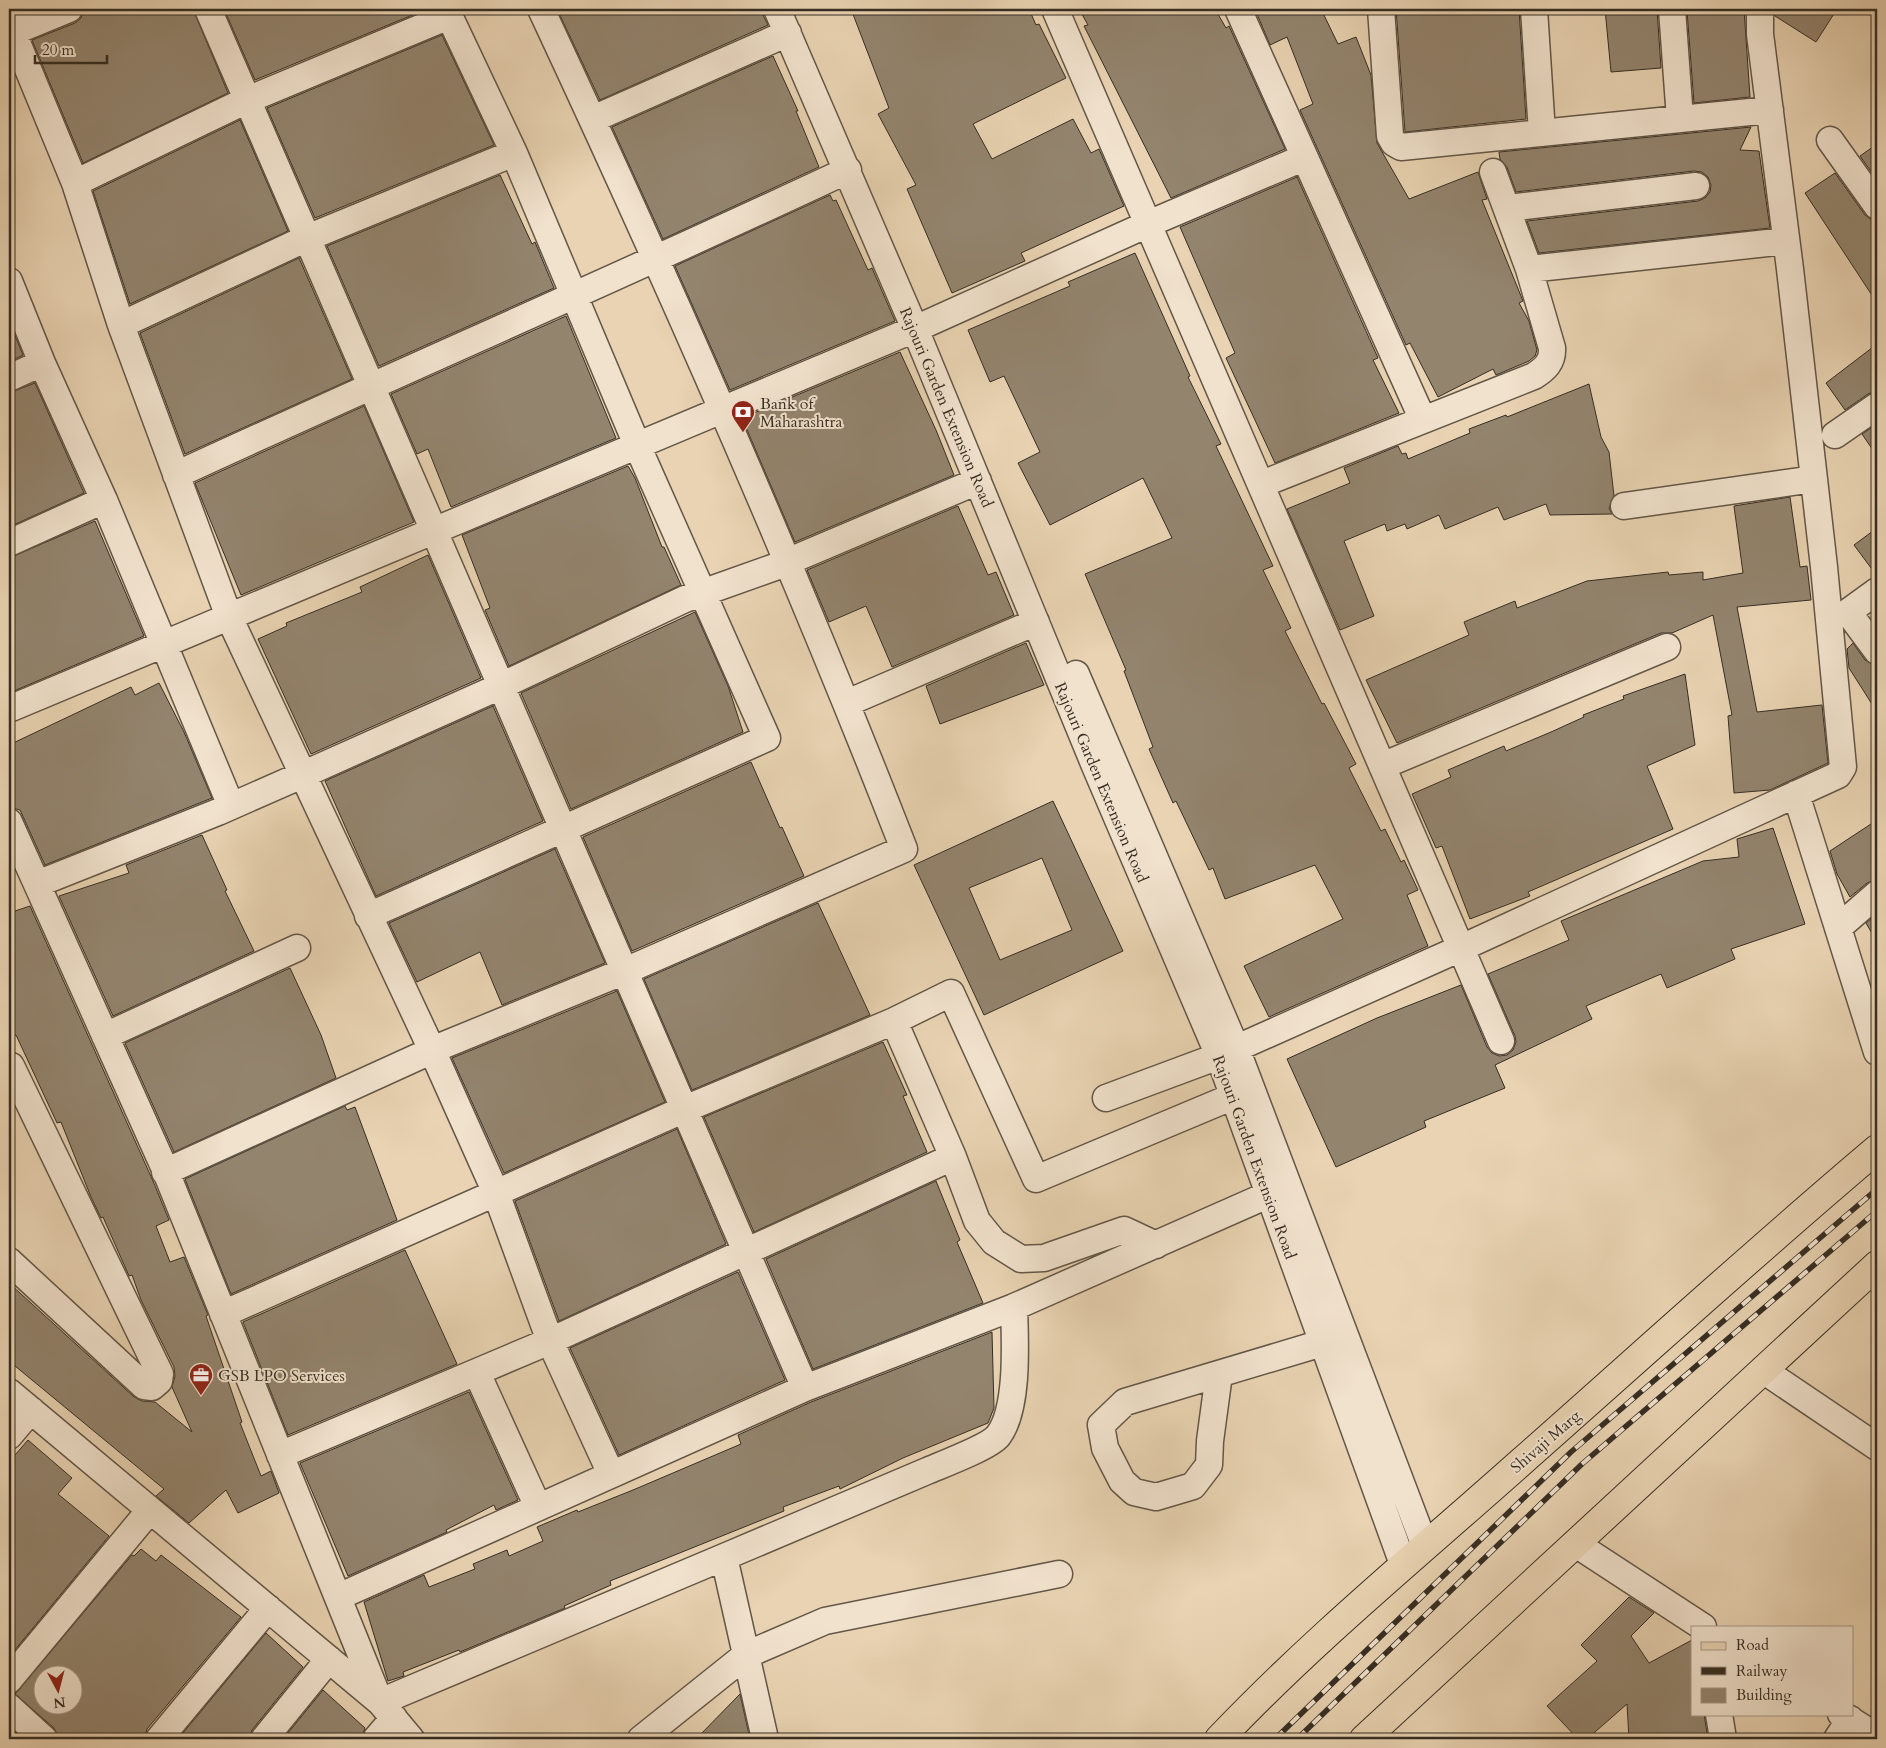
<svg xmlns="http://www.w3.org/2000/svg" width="1886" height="1748" font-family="Cardo,serif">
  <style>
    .building { fill: #93846e; stroke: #362e24; fill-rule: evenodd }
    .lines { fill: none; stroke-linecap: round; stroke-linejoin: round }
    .minor-casing { stroke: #635748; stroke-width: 29 }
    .major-casing { stroke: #362e24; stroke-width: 30 }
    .minor { stroke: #f1e2cd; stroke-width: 26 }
    .major { stroke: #e9d3b2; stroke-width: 28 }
    .rail-casing { stroke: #362e24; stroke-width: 5.5 }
    .rail { stroke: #f1e2cd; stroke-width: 4; stroke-dasharray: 11; stroke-linecap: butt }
    .labels { text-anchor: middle; stroke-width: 4; stroke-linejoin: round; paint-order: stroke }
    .poi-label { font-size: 16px; fill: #362e24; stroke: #f1e2cd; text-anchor: start }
    .street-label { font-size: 16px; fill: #362e24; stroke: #f1e2cd }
  </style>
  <rect width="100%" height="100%" fill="#e9d3b2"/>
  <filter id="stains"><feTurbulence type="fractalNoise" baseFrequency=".004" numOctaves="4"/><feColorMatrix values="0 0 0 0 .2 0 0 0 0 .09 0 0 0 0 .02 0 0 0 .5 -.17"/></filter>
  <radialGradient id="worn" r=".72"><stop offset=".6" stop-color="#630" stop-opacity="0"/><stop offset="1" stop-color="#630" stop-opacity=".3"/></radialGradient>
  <path class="building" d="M 84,9 L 193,9 L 228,93 L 83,163 L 32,40 L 75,23 L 81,18 Z
    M 224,9 L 427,9 L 255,80 Z
    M 557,9 L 760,9 L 768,25 L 600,100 Z
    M 851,9 L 1029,9 L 1036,25 L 1039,24 L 1066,78 L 973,124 L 992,159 L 1073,119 L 1091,153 L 1099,149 L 1124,206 L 1021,253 L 1025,261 L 952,293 L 907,189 L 916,185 L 878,114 L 889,108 Z
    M 1079,9 L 1215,9 L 1226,28 L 1229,26 L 1285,149 L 1171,198 L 1084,26 L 1088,25 Z
    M 1268,9 L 1321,9 L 1338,44 L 1356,37 L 1371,75 L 1377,143 L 1409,199 L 1478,172 L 1487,199 L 1482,200 L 1523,301 L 1519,303 L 1529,321 L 1537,350 L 1535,356 L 1529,361 L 1496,375 L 1493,369 L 1438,397 L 1410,343 L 1406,345 L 1300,110 L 1313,104 L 1287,37 L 1270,45 L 1257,14 Z
    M 1396,9 L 1519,9 L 1526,119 L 1405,132 Z
    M 1605,9 L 1657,9 L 1661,68 L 1611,72 Z
    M 1718,9 L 1744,9 L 1750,97 L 1694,103 L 1687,11 Z
    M 1775,9 L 1837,9 L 1816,42 L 1775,16 Z
    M 442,35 L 494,145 L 315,218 L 267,108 Z
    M 773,56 L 798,111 L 796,111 L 819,167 L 663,239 L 612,127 Z
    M 240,120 L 288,231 L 130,304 L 93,191 Z
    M 1751,127 L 1740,150 L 1759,151 L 1770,228 L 1539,253 L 1527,221 L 1698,201 L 1705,198 L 1710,192 L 1711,185 L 1708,177 L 1702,172 L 1694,171 L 1516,192 L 1507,167 L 1500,159 L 1499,152 Z
    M 1877,144 L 1877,180 L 1860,156 Z
    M 1835,173 L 1865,215 L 1870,219 L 1877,221 L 1877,303 L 1805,193 Z
    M 500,175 L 532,244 L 535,242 L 554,288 L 379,366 L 327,246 Z
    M 1297,177 L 1378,358 L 1373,360 L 1399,413 L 1275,463 L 1226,358 L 1235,353 L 1180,227 Z
    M 830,195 L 833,201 L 836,200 L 868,270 L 872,268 L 895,321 L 730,390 L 675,266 Z
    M 1135,253 L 1190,376 L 1188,377 L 1221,444 L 1216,446 L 1273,566 L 1263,570 L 1291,628 L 1285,631 L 1322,704 L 1324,703 L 1356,764 L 1349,768 L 1381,831 L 1385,829 L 1401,862 L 1404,860 L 1418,890 L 1407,895 L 1428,946 L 1269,1017 L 1244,966 L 1343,919 L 1315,865 L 1225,899 L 1213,868 L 1209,870 L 1176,801 L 1173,803 L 1149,749 L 1153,747 L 1124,671 L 1126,670 L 1085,574 L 1172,538 L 1143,478 L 1050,525 L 1018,463 L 1040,452 L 1004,376 L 990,382 L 968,330 L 1070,286 L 1068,282 Z
    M 299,258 L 352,379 L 185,454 L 140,333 Z
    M 566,316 L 616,438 L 451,507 L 428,449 L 417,454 L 391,394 Z
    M 9,321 L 23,355 L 9,362 Z
    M 1877,344 L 1877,391 L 1868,394 L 1845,410 L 1826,383 Z
    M 900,352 L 936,430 L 954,475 L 795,542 L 742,418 Z
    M 35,383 L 84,493 L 9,527 L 9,393 Z
    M 1589,384 L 1601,437 L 1609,452 L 1614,496 L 1609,508 L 1612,514 L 1550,515 L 1546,504 L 1504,520 L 1498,507 L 1445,529 L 1439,515 L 1407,529 L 1405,524 L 1387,531 L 1385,524 L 1344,541 L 1374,616 L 1340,630 L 1287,509 L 1350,483 L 1344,468 L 1398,446 L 1402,454 L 1406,453 L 1408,459 L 1470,433 L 1469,429 L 1506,415 L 1507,417 Z
    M 364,406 L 414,522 L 241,595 L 195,483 Z
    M 1877,424 L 1877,456 L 1862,434 Z
    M 628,466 L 635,478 L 662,547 L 664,547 L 681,585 L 509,666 L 485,610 L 490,608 L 462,535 Z
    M 1790,497 L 1800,567 L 1807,566 L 1811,600 L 1737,607 L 1757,712 L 1822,705 L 1828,763 L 1770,790 L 1734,793 L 1728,716 L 1732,715 L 1713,615 L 1672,633 L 1661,633 L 1397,743 L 1366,680 L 1469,635 L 1464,622 L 1515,601 L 1517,608 L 1587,581 L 1668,572 L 1669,575 L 1703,572 L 1703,580 L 1743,573 L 1734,506 Z
    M 958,506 L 988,575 L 996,572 L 1014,615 L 892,667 L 866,606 L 829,622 L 807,570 Z
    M 95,521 L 144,636 L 9,693 L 9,558 Z
    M 1877,528 L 1877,576 L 1854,545 Z
    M 428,555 L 481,678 L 311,754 L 258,639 L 287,626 L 286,623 L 362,592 L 360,587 Z
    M 695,612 L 728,686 L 743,732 L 571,809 L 521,693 Z
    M 1026,643 L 1044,685 L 940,724 L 926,686 Z
    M 1853,643 L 1865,660 L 1877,666 L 1877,712 L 1849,668 L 1847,649 Z
    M 1685,674 L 1695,745 L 1647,766 L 1673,829 L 1528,892 L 1530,896 L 1470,919 L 1442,846 L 1436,848 L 1412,794 L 1451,777 L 1448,770 L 1504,746 L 1506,751 L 1551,732 L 1584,717 L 1583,715 L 1624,699 L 1623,696 Z
    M 159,683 L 184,732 L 212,798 L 45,865 L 20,810 L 9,807 L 9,745 L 131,687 L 135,695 Z
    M 493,706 L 543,821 L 376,896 L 325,781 Z
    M 751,762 L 780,828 L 782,827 L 804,876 L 632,951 L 583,837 Z
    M 1053,801 L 1123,951 L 984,1015 L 914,865 ZM 1042,858 L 1072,930 L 1000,960 L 969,888 Z
    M 1877,820 L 1877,879 L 1867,883 L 1850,897 L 1837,874 L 1830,851 Z
    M 1773,828 L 1805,924 L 1731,949 L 1735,959 L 1667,988 L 1661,974 L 1586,1006 L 1592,1019 L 1495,1065 L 1505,1088 L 1424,1121 L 1426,1127 L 1336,1167 L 1287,1059 L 1377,1018 L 1461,985 L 1487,1047 L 1492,1053 L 1499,1056 L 1507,1055 L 1513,1050 L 1516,1042 L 1515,1036 L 1488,974 L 1569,940 L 1561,921 L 1703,861 L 1739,857 L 1737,839 Z
    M 202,835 L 227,890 L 225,891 L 254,951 L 113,1016 L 59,896 L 129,873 L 126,865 Z
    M 555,849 L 605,963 L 502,1005 L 480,952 L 417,982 L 389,923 Z
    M 818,903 L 870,1015 L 692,1090 L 644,979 Z
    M 30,906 L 153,1181 L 169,1220 L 156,1226 L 170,1262 L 184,1257 L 208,1315 L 206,1316 L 242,1422 L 240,1423 L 261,1476 L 271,1471 L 279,1493 L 238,1513 L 226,1490 L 189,1523 L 156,1496 L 164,1489 L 9,1361 L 9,1283 L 134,1397 L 142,1401 L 155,1402 L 192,1432 L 172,1387 L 175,1376 L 174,1367 L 141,1300 L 132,1275 L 129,1276 L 103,1217 L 101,1218 L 91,1197 L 61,1122 L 57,1123 L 16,1035 L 9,1037 L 9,913 Z
    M 1877,914 L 1877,942 L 1866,923 Z
    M 290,968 L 321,1035 L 336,1078 L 174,1152 L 125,1043 Z
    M 617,991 L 665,1102 L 504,1173 L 452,1058 Z
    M 883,1042 L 907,1095 L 903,1096 L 927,1152 L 754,1232 L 704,1117 Z
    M 345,1106 L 347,1110 L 355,1107 L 397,1220 L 231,1294 L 185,1179 Z
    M 677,1129 L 726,1244 L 559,1321 L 515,1201 Z
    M 936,1181 L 960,1240 L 957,1242 L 983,1303 L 813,1369 L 766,1259 Z
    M 405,1250 L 457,1364 L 288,1435 L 243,1322 Z
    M 738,1272 L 785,1380 L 619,1455 L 570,1348 Z
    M 992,1332 L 994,1408 L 988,1423 L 903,1458 L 840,1489 L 839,1486 L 783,1507 L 784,1511 L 610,1581 L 611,1585 L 564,1606 L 565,1608 L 460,1652 L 459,1650 L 403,1672 L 404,1676 L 388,1681 L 364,1602 L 424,1575 L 429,1587 L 475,1569 L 473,1564 L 507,1550 L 509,1556 L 543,1541 L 537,1527 L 577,1510 L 578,1512 L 633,1490 L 741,1444 L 738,1435 L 811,1402 Z
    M 469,1392 L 518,1500 L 496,1510 L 494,1505 L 446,1530 L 447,1532 L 348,1576 L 300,1463 Z
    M 28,1440 L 72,1478 L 58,1494 L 109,1536 L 9,1657 L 9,1462 Z
    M 141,1549 L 156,1561 L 161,1555 L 241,1617 L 147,1729 L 144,1739 L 59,1739 L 54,1728 L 15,1694 L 132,1555 L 134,1556 ZM 42,1676 L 72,1676 L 72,1706 L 42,1706 Z
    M 1629,1597 L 1654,1613 L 1631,1636 L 1649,1663 L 1692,1640 L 1692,1714 L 1704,1714 L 1708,1739 L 1629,1739 L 1627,1704 L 1587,1739 L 1578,1739 L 1547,1706 L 1597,1661 L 1581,1645 Z
    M 266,1633 L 303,1667 L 252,1730 L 249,1739 L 178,1739 Z
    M 323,1690 L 365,1728 L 361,1739 L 283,1739 Z
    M 740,1694 L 750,1739 L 696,1739 Z"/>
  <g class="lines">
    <g class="minor-casing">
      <path id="minor" d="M 208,9 L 805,1388
        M 777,9 L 915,329 L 1095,766 L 1219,1056 L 1403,1564
        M 1055,9 L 1501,1041
        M 1238,9 L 1423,420
        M 1381,9 L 1390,136 L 1394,143 L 1401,147 L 1770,110
        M 1534,9 L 1542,133
        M 1672,9 L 1680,119
        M 9,23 L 75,183 L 121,325 L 229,617 L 432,1050 L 496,1193 L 550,1341 L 611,1474
        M 13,32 L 69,9
        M 593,119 L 788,33
        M 1830,140 L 1877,206
        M 75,183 L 247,100 L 449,16
        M 1508,208 L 1696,186
        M 1529,269 L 1786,241
        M 9,281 L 42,363 L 104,500 L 231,806
        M 121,325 L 307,238 L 514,153
        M 9,378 L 42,363
        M 1835,435 L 1877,406
        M 176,475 C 399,372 625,275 848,170
        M 1262,484 L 1534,376 C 1545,369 1553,362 1552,348 L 1529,269 L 1493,172
        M 1624,506 L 1814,479
        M 9,543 L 104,500
        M 1877,591 L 1848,612 L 1877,651
        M 1076,674 L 1236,1048 L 1425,1546
        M 847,703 L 1036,622
        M 9,709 L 915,329 L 1148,224 L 1303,158
        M 1382,766 L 1667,647
        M 1796,794 L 1877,1052
        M 9,822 L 164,1167 L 380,1702 L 411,1739
        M 37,884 L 218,812 L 302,775 L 501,686 L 685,599 L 775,567 L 978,481
        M 368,916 L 767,738 L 637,445 L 514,153 L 446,9
        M 1838,928 L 1877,894
        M 894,1021 L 953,1157 L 977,1221 L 994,1242 L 1021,1259 L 1044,1258 L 1124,1230 L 1156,1245
        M 105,1036 L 297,948
        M 1106,1098 L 1219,1056 L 1459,949 L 1838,775 L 1843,767 L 1824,567 L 1790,269 L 1760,34 L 1760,9
        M 165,1172 L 444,1045 L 625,971 L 904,849 C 793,564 670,285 541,9
        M 9,1261 L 144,1386 L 152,1387 L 159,1381 L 160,1374 L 11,1066
        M 223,1314 L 685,1109 L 894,1021 L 951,993 L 1036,1179 L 1234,1096
        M 1763,1370 L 1877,1447
        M 477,1373 L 538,1507
        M 1219,1374 L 1210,1441 L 1209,1465 L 1193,1486 L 1156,1497 L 1134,1492 L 1122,1481 L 1105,1448 L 1101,1425 L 1125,1402 L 1322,1343
        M 9,1392 L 380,1702 L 724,1557
        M 9,1436 L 31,1410
        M 280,1455 L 550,1341 L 953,1157
        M 1576,1544 L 1703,1627
        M 338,1597 L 805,1388 L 1014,1307 L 1270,1194
        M 9,1680 L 150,1510
        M 9,1707 L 44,1739
        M 1719,1714 L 1723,1739
        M 1841,1714 L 1877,1737
        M 159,1739 L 268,1608
        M 264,1739 L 329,1659
        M 376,1739 L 394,1718
        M 641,1739 L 746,1655 L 825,1621 L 1059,1574
        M 765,1739 L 724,1557 C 791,1528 859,1500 927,1471 C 941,1465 989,1447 998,1436 C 1019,1409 1015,1341 1014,1307
        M 1837,1739 L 1850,1719"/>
    </g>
    <g class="major-casing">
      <path id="major" d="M 1219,1739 C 1313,1640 1418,1554 1520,1463 C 1639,1358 1756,1251 1877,1149
        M 1364,1739 L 1877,1265"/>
    </g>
    <use href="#minor" class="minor"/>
    <use href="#major" class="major"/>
    <g class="rail-casing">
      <path id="rail" d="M 1275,1739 L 1571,1452 L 1877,1189
        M 1297,1739 L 1582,1464 L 1877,1211"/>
    </g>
    <use href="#rail" class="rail"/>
  </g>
  <defs>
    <g id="bank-pin" transform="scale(1.25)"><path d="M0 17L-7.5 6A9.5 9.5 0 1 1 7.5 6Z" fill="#8f2418" stroke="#f1e2cd"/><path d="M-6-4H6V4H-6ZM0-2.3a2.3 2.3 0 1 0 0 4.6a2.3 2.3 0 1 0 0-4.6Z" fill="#fff"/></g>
    <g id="office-pin" transform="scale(1.25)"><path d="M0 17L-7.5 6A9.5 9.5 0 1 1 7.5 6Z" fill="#8f2418" stroke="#f1e2cd"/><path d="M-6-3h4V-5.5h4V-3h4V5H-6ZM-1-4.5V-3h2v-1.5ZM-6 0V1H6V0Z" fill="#fff"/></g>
  </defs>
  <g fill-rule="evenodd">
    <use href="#bank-pin" x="743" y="412"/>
    <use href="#office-pin" x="201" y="1375"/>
  </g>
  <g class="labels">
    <g class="poi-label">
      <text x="760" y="409">Bank of<tspan x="760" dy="18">Maharashtra</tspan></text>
      <text x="218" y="1381">GSB LPO Services</text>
    </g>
    <g class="street-label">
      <text transform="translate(947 407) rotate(67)" y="6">Rajouri Garden Extension Road</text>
      <text transform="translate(1102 782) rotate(67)" y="6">Rajouri Garden Extension Road</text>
      <text transform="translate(1255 1157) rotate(70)" y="6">Rajouri Garden Extension Road</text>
      <text transform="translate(1545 1441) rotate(-41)" y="6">Shivaji Marg</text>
    </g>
  </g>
  <rect width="1886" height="1748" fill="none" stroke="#e9d3b2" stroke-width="30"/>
  <rect x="10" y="10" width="1866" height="1728" fill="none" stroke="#362e24" stroke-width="2.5"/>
  <rect x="15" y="15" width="1856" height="1718" fill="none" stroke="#362e24"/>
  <rect x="1691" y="1626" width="162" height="90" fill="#f1e2cd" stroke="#a69a89"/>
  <rect x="1701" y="1642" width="25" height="8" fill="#e9d3b2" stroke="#a69a89"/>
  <text x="1736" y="1650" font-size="15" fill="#362e24">Road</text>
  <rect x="1701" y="1667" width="25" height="8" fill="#362e24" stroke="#a69a89"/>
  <text x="1736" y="1676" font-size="15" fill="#362e24">Railway</text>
  <rect x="1701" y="1688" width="25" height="15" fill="#93846e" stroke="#a69a89"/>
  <text x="1736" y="1700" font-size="15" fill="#362e24">Building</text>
  <g transform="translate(58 1690) rotate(173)"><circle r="24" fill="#f1e2cd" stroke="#a69a89"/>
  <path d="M0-4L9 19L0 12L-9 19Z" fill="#8f2418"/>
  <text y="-8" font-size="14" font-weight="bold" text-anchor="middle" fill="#362e24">N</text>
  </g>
  <path d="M35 55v8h72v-8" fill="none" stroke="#362e24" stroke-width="2.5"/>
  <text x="42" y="55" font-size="15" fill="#362e24" stroke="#f1e2cd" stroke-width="4" paint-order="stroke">20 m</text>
  <rect width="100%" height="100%" filter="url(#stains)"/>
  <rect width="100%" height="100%" fill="url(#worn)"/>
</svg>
